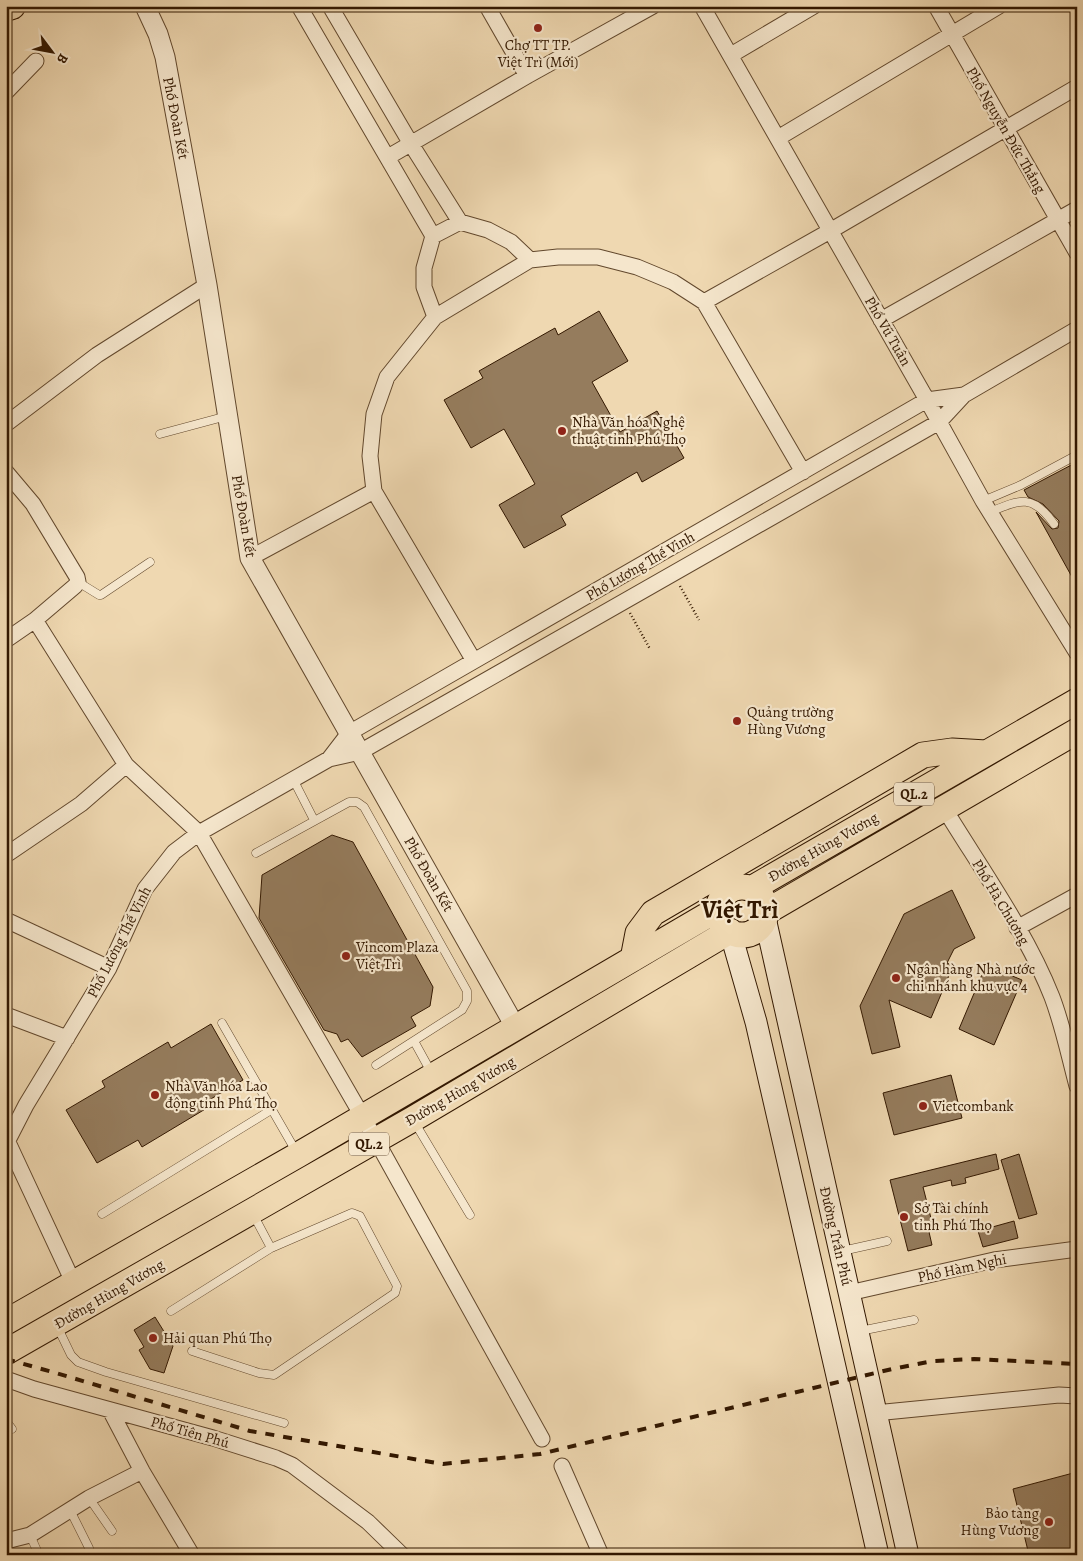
<svg xmlns="http://www.w3.org/2000/svg" width="1083" height="1561" font-family="Alegreya,serif">
  <style>
    .building { fill: #957c5d; stroke: #331801 }
    .lines { fill: none; stroke-linecap: round; stroke-linejoin: round }
    .service-casing { stroke: #62482d; stroke-width: 9 }
    .minor-casing { stroke: #62482d; stroke-width: 17 }
    .tertiary-casing { stroke: #62482d; stroke-width: 21 }
    .secondary-casing { stroke: #331801; stroke-width: 23 }
    .primary-casing { stroke: #331801; stroke-width: 27 }
    .trunk-casing { stroke: #331801; stroke-width: 28 }
    .path { stroke: #331801; stroke-width: 2.5; stroke-dasharray: 1 2.5; stroke-linecap: butt }
    .service { stroke: #f5e6cc; stroke-width: 8 }
    .minor { stroke: #f5e6cc; stroke-width: 15 }
    .tertiary { stroke: #f5e6cc; stroke-width: 19 }
    .secondary { stroke: #f5e6cc; stroke-width: 21 }
    .primary { stroke: #efd8b1; stroke-width: 25 }
    .trunk { stroke: #efd8b1; stroke-width: 26 }
    .rail { stroke: #331801; stroke-width: 4; stroke-dasharray: 9 9; stroke-linecap: butt }
    .poi-dot { fill: #8f2418; stroke: #f5e6cc; stroke-width: 2 }
    .labels { text-anchor: middle; stroke-width: 4.5; stroke-linejoin: round; paint-order: stroke }
    .shield { fill: #f5e6cc; stroke: #6d563e; stroke-width: 1 }
    .shield-label { font-size: 14px; font-weight: bold; fill: #331801 }
    .poi-label { font-size: 15px; fill: #331801; stroke: #f5e6cc; text-anchor: start }
    .street-label { font-size: 15px; fill: #331801; stroke: #f5e6cc }
    .town-label { font-size: 25px; font-weight: bold; fill: #331801; stroke: #f5e6cc }
  </style>
  <rect width="100%" height="100%" fill="#efd8b1"/>
  <filter id="stains"><feTurbulence type="fractalNoise" baseFrequency=".004" numOctaves="4"/><feColorMatrix values="0 0 0 0 .2 0 0 0 0 .09 0 0 0 0 .02 0 0 0 .5 -.17"/></filter>
  <radialGradient id="worn" r=".72"><stop offset=".6" stop-color="#630" stop-opacity="0"/><stop offset="1" stop-color="#630" stop-opacity=".3"/></radialGradient>
  <path class="building" d="M 599,311 L 628,361 L 592,382 L 620,432 L 657,411 L 684,458 L 642,482 L 637,472 L 561,516 L 566,525 L 524,548 L 499,505 L 535,484 L 504,429 L 471,448 L 444,400 L 483,378 L 479,371 L 555,328 L 558,335 Z
    M 1077,462 L 1077,586 L 1036,512 L 1052,529 L 1058,528 L 1059,521 L 1043,504 L 1028,497 L 1024,490 Z
    M 332,835 L 353,842 L 433,987 L 430,1006 L 411,1017 L 416,1026 L 362,1057 L 348,1039 L 341,1042 L 337,1034 L 324,1030 L 259,918 L 262,875 Z
    M 952,890 L 975,938 L 954,949 L 947,963 L 953,966 L 931,1018 L 889,1000 L 900,1047 L 872,1054 L 860,1006 L 904,914 Z
    M 986,965 L 1022,980 L 994,1045 L 959,1029 Z
    M 211,1024 L 243,1080 L 204,1103 L 207,1108 L 142,1147 L 138,1140 L 97,1163 L 66,1110 L 105,1087 L 102,1081 L 168,1042 L 171,1048 Z
    M 951,1075 L 962,1118 L 894,1135 L 883,1093 Z
    M 996,1154 L 999,1169 L 965,1178 L 966,1183 L 952,1186 L 951,1180 L 923,1187 L 934,1230 L 929,1232 L 932,1245 L 908,1251 L 890,1180 Z
    M 1019,1154 L 1037,1214 L 1019,1219 L 1001,1160 Z
    M 1014,1221 L 1018,1238 L 983,1247 L 978,1231 Z
    M 155,1317 L 173,1346 L 164,1373 L 150,1369 L 139,1350 L 144,1347 L 134,1330 Z
    M 1077,1472 L 1077,1555 L 1029,1555 L 1013,1489 Z"/>
  <g class="lines">
    <g class="service-casing">
      <path id="service" d="M 160,434 L 227,416
        M 983,501 L 1021,485 L 1077,455
        M 990,512 C 1021,499 1033,494 1054,524
        M 78,582 L 99,595 L 101,595 L 150,562
        M 293,779 L 314,820
        M 256,853 L 349,802 L 357,802 L 364,807 L 467,991 L 467,1001 L 462,1010 L 376,1065
        M 222,1023 L 297,1153
        M 414,1041 L 431,1072
        M 415,1123 L 470,1215
        M 102,1214 L 271,1110
        M 842,1251 L 887,1241
        M 171,1311 L 271,1248
        M 57,1326 L 71,1355 L 78,1362 L 106,1372 L 284,1423
        M 860,1331 L 914,1320
        M 192,1351 L 259,1373 L 274,1375 L 395,1293 L 397,1286 L 360,1216 L 352,1213 L 271,1248 L 253,1214
        M 6,1421 L 12,1429
        M 89,1498 L 112,1531
        M 70,1510 L 89,1548
        M 30,1535 L 39,1555"/>
    </g>
    <g class="minor-casing">
      <path id="minor" d="M 299,6 L 433,236 L 424,268 L 424,287 L 435,317
        M 330,6 L 411,144 L 460,222 L 488,230 L 511,242 L 530,260
        M 487,6 L 527,76
        M 702,6 L 927,400 L 983,501 L 1077,653
        M 936,6 L 1077,253
        M 731,55 L 814,6
        M 6,92 L 36,61
        M 778,138 L 999,6
        M 388,157 L 527,76 L 653,6
        M 433,236 L 460,222
        M 704,302 L 830,231 L 1077,87
        M 881,320 L 1077,209
        M 6,424 L 97,355 L 207,285
        M 6,472 L 33,504 L 77,577 L 78,582 L 75,586 L 35,620 L 6,640
        M 250,558 L 374,491
        M 35,620 L 126,765 L 199,833 L 376,1140 L 542,1439
        M 474,661 L 374,491 L 370,456 L 374,414 L 387,377 L 435,317 L 530,260 L 558,257 L 598,257 L 637,267 L 673,282 L 704,302 L 803,472
        M 329,759 L 349,733 L 927,400 L 964,395
        M 944,808 C 980,867 1027,933 1052,997 C 1063,1026 1069,1056 1077,1086
        M 6,855 L 81,804 L 126,765
        M 6,920 L 109,968
        M 1017,928 L 1077,895
        M 6,1015 L 67,1038
        M 6,1138 L 74,1284
        M 8,1140 L 26,1105 L 109,968 L 145,889 L 174,852 L 199,833 L 329,759 L 360,752 L 939,422 L 964,395 L 1077,329
        M 849,1293 L 994,1260 L 1077,1249
        M 6,1379 L 34,1389 L 213,1438 L 276,1458 L 292,1465 L 368,1522 L 402,1555
        M 110,1410 L 142,1471 L 192,1555
        M 875,1413 L 1059,1395 L 1077,1396
        M 562,1466 L 601,1555
        M 6,1541 L 30,1535 L 89,1498 L 142,1471"/>
    </g>
    <g class="tertiary-casing">
      <path id="tertiary" d="M 145,6 L 158,34 L 165,57 L 207,285 L 250,558 L 516,1028"/>
    </g>
    <g class="secondary-casing">
      <path id="secondary" d="M 765,918 L 908,1555
        M 730,931 L 756,1022 L 878,1555"/>
    </g>
    <g class="primary-casing">
      <path id="primary" d="M718 911a24 24 0 1 1 48 0a24 24 0 1 1-48 0Z
        M 751,889 L 1077,701
        M 766,912 L 1077,731
        M 633,959 L 638,933 L 653,913 L 923,755 L 952,751 L 986,753
        M 6,1322 L 298,1155 L 718,909
        M 6,1352 L 413,1119 L 730,931"/>
    </g>
    <g class="trunk-casing">
      <path id="trunk" d="M 6,8 L 12,6"/>
    </g>
    <path class="path" d="M 680,586 L 699,620
      M 630,613 L 650,649"/>
    <use href="#service" class="service"/>
    <use href="#minor" class="minor"/>
    <use href="#tertiary" class="tertiary"/>
    <use href="#secondary" class="secondary"/>
    <use href="#primary" class="primary"/>
    <use href="#trunk" class="trunk"/>
    <path class="rail" d="M 6,1359 L 56,1373 L 250,1431 L 443,1464 L 540,1454 L 892,1369 L 933,1361 L 974,1359 L 1077,1364"/>
  </g>
  <g class="poi-dot">
    <circle cx="538" cy="28" r="5"/>
    <circle cx="562" cy="431" r="5"/>
    <circle cx="737" cy="721" r="5"/>
    <circle cx="346" cy="956" r="5"/>
    <circle cx="896" cy="978" r="5"/>
    <circle cx="155" cy="1095" r="5"/>
    <circle cx="923" cy="1106" r="5"/>
    <circle cx="904" cy="1217" r="5"/>
    <circle cx="153" cy="1338" r="5"/>
    <circle cx="1049" cy="1522" r="5"/>
  </g>
  <g class="labels">
    <g class="shield">
      <rect x="894" y="782.5" width="40" height="23" rx="4"/>
      <rect x="349" y="1132.5" width="40" height="23" rx="4"/>
    </g>
    <g class="shield-label">
      <text x="914" y="799">QL.2</text>
      <text x="369" y="1149">QL.2</text>
    </g>
    <g class="poi-label">
      <text x="538" y="50" text-anchor="middle">Chợ TT TP.<tspan x="538" dy="17">Việt Trì (Mới)</tspan></text>
      <text x="572" y="427">Nhà Văn hóa Nghệ<tspan x="572" dy="17">thuật tỉnh Phú Thọ</tspan></text>
      <text x="747" y="717">Quảng trường<tspan x="747" dy="17">Hùng Vương</tspan></text>
      <text x="356" y="952">Vincom Plaza<tspan x="356" dy="17">Việt Trì</tspan></text>
      <text x="906" y="974">Ngân hàng Nhà nước<tspan x="906" dy="17">chi nhánh khu vực 4</tspan></text>
      <text x="165" y="1091">Nhà Văn hóa Lao<tspan x="165" dy="17">động tỉnh Phú Thọ</tspan></text>
      <text x="933" y="1111">Vietcombank</text>
      <text x="914" y="1213">Sở Tài chính<tspan x="914" dy="17">tỉnh Phú Thọ</tspan></text>
      <text x="163" y="1343">Hải quan Phú Thọ</text>
      <text x="1039" y="1518" text-anchor="end">Bảo tàng<tspan x="1039" dy="17">Hùng Vương</tspan></text>
    </g>
    <g class="street-label">
      <text transform="translate(176 118) rotate(79)" y="5">Phố Đoàn Kết</text>
      <text transform="translate(1006 130) rotate(60)" y="5">Phố Nguyễn Đức Thắng</text>
      <text transform="translate(888 331) rotate(60)" y="5">Phố Vũ Tuân</text>
      <text transform="translate(244 516) rotate(80)" y="5">Phố Đoàn Kết</text>
      <text transform="translate(640 566) rotate(-30)" y="5">Phố Lương Thế Vinh</text>
      <text transform="translate(823 847) rotate(-30)" y="5">Đường Hùng Vương</text>
      <text transform="translate(429 874) rotate(60)" y="5">Phố Đoàn Kết</text>
      <text transform="translate(1001 902) rotate(59)" y="5">Phố Hà Chương</text>
      <text transform="translate(119 942) rotate(-63)" y="5">Phố Lương Thế Vinh</text>
      <text transform="translate(460 1091) rotate(-30)" y="5">Đường Hùng Vương</text>
      <text transform="translate(836 1236) rotate(77)" y="5">Đường Trần Phú</text>
      <text transform="translate(962 1268) rotate(-12)" y="5">Phố Hàm Nghi</text>
      <text transform="translate(109 1294) rotate(-30)" y="5">Đường Hùng Vương</text>
      <text transform="translate(190 1432) rotate(16)" y="5">Phố Tiên Phú</text>
    </g>
    <g class="town-label">
      <text x="740" y="918">Việt Trì</text>
    </g>
  </g>
  <rect width="1083" height="1561" fill="none" stroke="#efd8b1" stroke-width="25"/>
  <rect x="8" y="8" width="1068" height="1546" fill="none" stroke="#331801" stroke-width="2.5"/>
  <rect x="12" y="12" width="1058" height="1536" fill="none" stroke="#331801"/>
  <g transform="translate(52 52) rotate(122)" stroke="#f5e6cc" stroke-width="4" paint-order="stroke">
  <path d="M0-4L9 19L0 12L-9 19Z" fill="#331801"/>
  <text y="-8" font-size="14" font-weight="bold" text-anchor="middle" fill="#331801">B</text>
  </g>
  <rect width="100%" height="100%" filter="url(#stains)"/>
  <rect width="100%" height="100%" fill="url(#worn)"/>
</svg>
